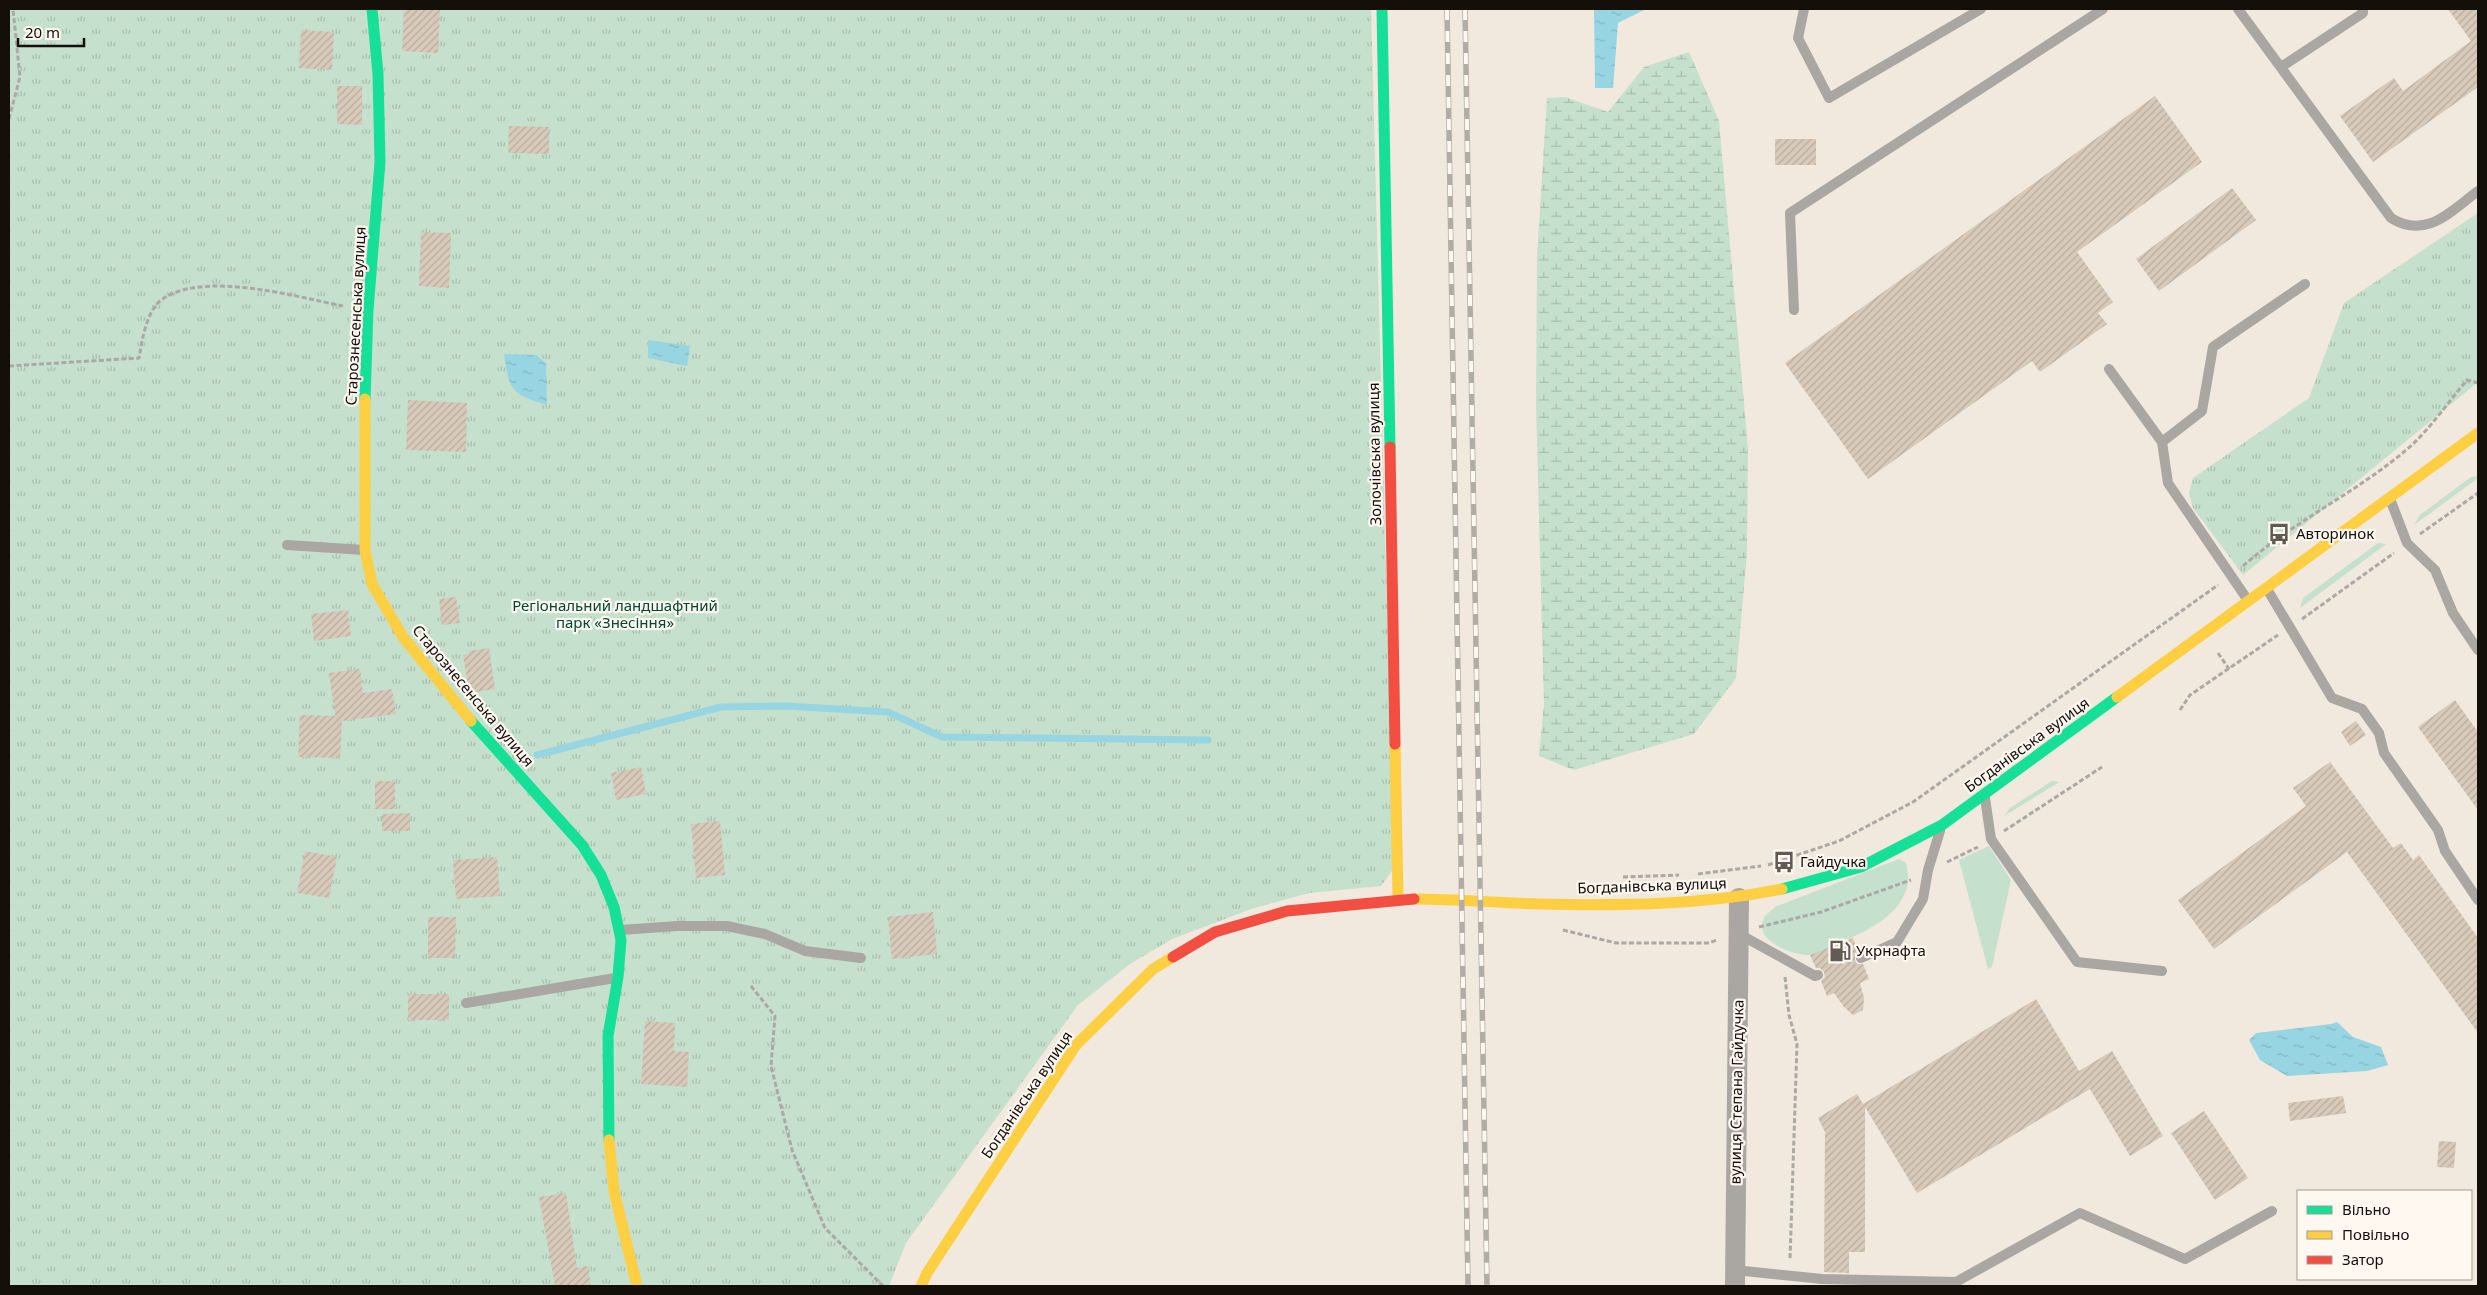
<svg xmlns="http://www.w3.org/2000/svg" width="2487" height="1295" font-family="'Noto Sans',sans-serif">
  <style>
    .grass { fill: #c5e0cc }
    .wetland { fill: url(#wetland-marsh) }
    .park { fill: url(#park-tufts) }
    .water { fill: url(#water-ripples) }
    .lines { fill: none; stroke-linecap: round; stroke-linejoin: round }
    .stream { stroke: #97d5e2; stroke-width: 7 }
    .building { fill: url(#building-hatch) }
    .path { stroke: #aca8a4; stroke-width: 3; stroke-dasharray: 5 2.5; stroke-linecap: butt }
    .lane { stroke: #aaa6a2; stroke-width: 10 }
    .street { stroke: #aaa6a2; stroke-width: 20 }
    .fast { stroke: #16e098; stroke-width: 11 }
    .slow { stroke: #ffcf43; stroke-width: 11 }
    .jam { stroke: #f24e42; stroke-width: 11 }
    .rail-casing { stroke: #b2aca7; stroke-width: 5.5 }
    .rail { stroke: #fef8f0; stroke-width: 4; stroke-dasharray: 11; stroke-linecap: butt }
    .labels { text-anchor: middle; stroke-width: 4.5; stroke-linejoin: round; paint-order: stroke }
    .street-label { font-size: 15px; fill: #140f09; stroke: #fef8f0 }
    .poi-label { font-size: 15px; fill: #140f09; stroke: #fef8f0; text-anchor: start }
    .park-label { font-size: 15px; fill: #03452e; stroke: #fef8f0 }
  </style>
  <defs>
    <pattern id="wetland-marsh" width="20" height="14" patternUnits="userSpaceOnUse" patternTransform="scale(1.25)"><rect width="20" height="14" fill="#c5e0cc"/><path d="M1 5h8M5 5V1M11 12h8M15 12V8" fill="none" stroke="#a8bfae"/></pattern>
    <pattern id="park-tufts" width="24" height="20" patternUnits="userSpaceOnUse" patternTransform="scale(1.25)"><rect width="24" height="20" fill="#c5e0cc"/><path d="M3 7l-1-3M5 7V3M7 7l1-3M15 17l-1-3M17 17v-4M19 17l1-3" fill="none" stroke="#a8bfae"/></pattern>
    <pattern id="water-ripples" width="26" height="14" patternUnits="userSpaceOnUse" patternTransform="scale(1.25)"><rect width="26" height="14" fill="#97d5e2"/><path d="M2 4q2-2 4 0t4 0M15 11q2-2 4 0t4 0" fill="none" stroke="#81b6c1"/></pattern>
    <pattern id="building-hatch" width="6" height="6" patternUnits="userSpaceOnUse" patternTransform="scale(1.25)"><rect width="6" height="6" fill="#d8caba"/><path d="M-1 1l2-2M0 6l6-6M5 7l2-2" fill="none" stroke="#b8ac9f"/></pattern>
  </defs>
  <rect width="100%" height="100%" fill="#f1e8de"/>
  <path class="grass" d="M 2478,476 L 2478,478 L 2414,525 L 2420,515 L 2471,477 Z
    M 2378,543 L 2386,544 L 2300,608 L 2303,598 Z
    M 2052,781 L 2059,782 L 2004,816 L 2010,808 Z
    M 1989,846 L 2011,880 L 1992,967 L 1988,969 L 1959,860 Z
    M 1899,859 L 1906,863 C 1907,869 1909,877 1908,883 C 1902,915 1866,932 1839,943 C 1830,947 1819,954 1810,955 C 1793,956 1752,940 1764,918 C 1766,914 1772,910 1775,907 Z"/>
  <path class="wetland" d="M 1689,52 L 1719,121 L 1748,449 L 1747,552 L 1736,678 L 1694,734 L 1574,770 L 1539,756 L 1544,704 L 1536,405 L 1537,257 L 1547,98 L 1565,97 L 1608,112 L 1644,67 Z"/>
  <path class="park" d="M 9,9 L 1371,9 L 1394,868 L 1381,886 L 1309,893 L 1254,908 L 1172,939 L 1130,964 L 1078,1005 L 906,1243 L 889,1286 L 9,1286 Z
    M 2478,213 L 2478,382 L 2243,575 L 2193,508 L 2189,493 L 2193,478 L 2309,398 L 2344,303 Z"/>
  <path class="water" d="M 1594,9 L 1646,9 L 1618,23 L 1613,88 L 1595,88 Z
    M 648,340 L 690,346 L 687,366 L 648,358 Z
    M 504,354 L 536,355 L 546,363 L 547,405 C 511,394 509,390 504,354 Z
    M 2337,1022 L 2353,1037 L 2381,1047 L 2388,1065 L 2367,1071 L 2287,1076 L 2260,1060 L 2249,1040 L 2256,1033 L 2331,1024 Z"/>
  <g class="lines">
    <path class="stream" d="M 537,755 L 721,707 L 786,706 L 888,712 L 942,737 L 1208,740"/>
  </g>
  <path class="building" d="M 404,9 L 440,10 L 438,53 L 402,51 Z
    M 2448,9 L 2478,9 L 2478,87 L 2373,162 L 2340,116 L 2394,78 L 2403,91 L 2471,41 Z
    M 301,30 L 334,32 L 332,70 L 299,68 Z
    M 337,86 L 362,86 L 362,125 L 337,124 Z
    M 2155,96 L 2202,162 L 2077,252 L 2113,302 L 2098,313 L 2107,324 L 2040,372 L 2032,361 L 1868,479 L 1785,363 Z
    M 509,126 L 549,127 L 549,154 L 508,153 Z
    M 1775,139 L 1816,139 L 1816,165 L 1775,165 Z
    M 2232,188 L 2256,220 L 2159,291 L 2136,259 Z
    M 421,232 L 451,233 L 449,288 L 419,286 Z
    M 408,400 L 467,403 L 466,452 L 406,450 Z
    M 456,597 L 460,623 L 442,625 L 439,599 Z
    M 348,610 L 351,636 L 314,641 L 311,614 Z
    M 489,648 L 495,689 L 469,693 L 463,655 L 469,654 L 469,651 Z
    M 360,669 L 363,693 L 392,689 L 396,714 L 342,721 L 340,758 L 298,757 L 300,715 L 335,716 L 329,673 Z
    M 2455,700 L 2478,732 L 2478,810 L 2418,727 Z
    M 2356,721 L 2366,735 L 2350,746 L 2341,732 Z
    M 2330,762 L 2393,848 L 2401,843 L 2413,860 L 2419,855 L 2478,938 L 2478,1033 L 2347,852 L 2214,949 L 2178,900 L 2306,806 L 2293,788 Z
    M 641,767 L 646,794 L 616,800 L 611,773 Z
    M 375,781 L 395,781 L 395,809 L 375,809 Z
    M 410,813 L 410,831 L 382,831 L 382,814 Z
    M 720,821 L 725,875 L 696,878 L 691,824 Z
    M 305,851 L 337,857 L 329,898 L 297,893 Z
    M 497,857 L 500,896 L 456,899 L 453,860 Z
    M 933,912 L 937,954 L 892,959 L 888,917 Z
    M 428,917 L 456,917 L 455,958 L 428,958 Z
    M 1853,938 L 1858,952 L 1855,954 L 1855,960 L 1857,964 L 1863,964 L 1869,979 L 1860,983 L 1864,998 L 1863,1010 L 1853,1015 L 1844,1007 L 1834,993 L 1827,996 L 1821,981 L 1825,977 L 1824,972 L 1820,968 L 1816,968 L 1810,955 Z
    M 408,994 L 449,994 L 449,1020 L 408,1020 Z
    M 2036,999 L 2079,1071 L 2112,1051 L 2163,1136 L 2130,1156 L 2090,1089 L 1917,1193 L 1865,1107 L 1865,1252 L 1849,1252 L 1849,1273 L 1824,1272 L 1825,1132 L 1818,1118 L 1857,1094 L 1863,1104 Z
    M 645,1021 L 675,1023 L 674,1051 L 689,1052 L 687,1087 L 641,1084 Z
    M 2343,1096 L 2346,1113 L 2290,1121 L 2288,1103 Z
    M 2204,1111 L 2248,1178 L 2215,1200 L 2171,1133 Z
    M 2439,1141 L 2456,1142 L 2454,1168 L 2437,1167 Z
    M 566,1193 L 577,1268 L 588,1266 L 591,1286 L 555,1286 L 539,1197 Z"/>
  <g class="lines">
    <path class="path" d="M 9,119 L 20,77 L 13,9
      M 9,366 L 139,358 C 142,341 146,313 160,301 C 200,269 297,297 343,306
      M 2420,534 L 2478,493
      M 2243,566 C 2295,520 2360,491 2412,445 C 2432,426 2449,401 2467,380 L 2478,383
      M 2302,619 L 2394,553
      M 2218,653 L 2229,669
      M 2180,710 L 2190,695 L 2278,635
      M 2004,831 L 2102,767
      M 1947,862 L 1978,847
      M 1768,865 L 1839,841 L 1913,802 L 2218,585
      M 1698,874 L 1761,866
      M 1623,877 L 1679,875
      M 1759,927 L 1821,912 L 1911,880
      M 1563,930 L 1616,943 L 1709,943 L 1717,940
      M 1785,977 L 1789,1015 L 1797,1044 L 1790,1260
      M 751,986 L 775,1016 L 771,1066 L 792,1150 L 825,1228 L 883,1286"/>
    <path class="lane" d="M 1804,9 L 1798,38 L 1829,98 L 1981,9
      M 2238,9 L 2391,218 C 2426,240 2451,211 2478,191
      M 2281,67 L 2363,13 L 2363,9
      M 1794,310 L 1790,213 L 2103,9
      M 2109,369 L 2162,442
      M 2390,499 L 2407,543 L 2435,570 L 2453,613 L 2478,650
      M 287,545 L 364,550
      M 2267,589 L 2332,698 L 2362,709 L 2379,733 L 2384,753 L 2438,830 L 2445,851 L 2478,900
      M 2247,599 L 2168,483 L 2162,442 L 2202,411 L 2213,347 L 2305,284
      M 1985,798 L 1991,839 L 2077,962 L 2162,971
      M 621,930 L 677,926 L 727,926 L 765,934 L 805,951 L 861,958
      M 1739,934 L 1815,976 L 1818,975
      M 1861,958 L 1897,942 L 1923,899 L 1928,870 L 1940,831
      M 466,1003 L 615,978
      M 1735,1270 L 1822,1279 L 1956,1282 L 2080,1213 L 2185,1259 L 2272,1211"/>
    <path class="street" d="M 1735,1286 L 1739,898"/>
    <path class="fast" d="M 1382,9 L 1390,447
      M 365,399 L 368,310 L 380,162 L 378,74 L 372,9
      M 471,721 L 582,845 L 601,875 L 614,907 L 621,940 L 618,977 L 608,1036 L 609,1140
      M 1782,889 L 1861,867 L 1942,825 L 2117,697"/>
    <path class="slow" d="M 365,399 L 365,550 L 372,584 L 403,637 L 471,721
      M 2117,697 L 2478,433
      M 1395,744 L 1398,899
      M 1414,899 C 1457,899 1498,903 1540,904 C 1621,906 1703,905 1782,889
      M 609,1140 L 614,1191 L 637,1286
      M 921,1286 L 927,1273 L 1076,1045 L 1153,969 L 1173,957"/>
    <path class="jam" d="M 1390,447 L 1395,744
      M 1173,957 L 1215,932 L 1287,911 L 1414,899"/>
    <g class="rail-casing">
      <path id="rail" d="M 1447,9 L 1468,1286
        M 1465,9 L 1487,1286"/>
    </g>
    <use href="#rail" class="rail"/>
  </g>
  <defs>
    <g id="bus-bare" transform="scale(1.725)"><path d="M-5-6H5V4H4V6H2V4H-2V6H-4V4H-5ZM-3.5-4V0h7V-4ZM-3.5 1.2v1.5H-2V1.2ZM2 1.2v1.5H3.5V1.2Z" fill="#615b54" stroke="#fef8f0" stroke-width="2.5" paint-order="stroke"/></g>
    <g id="fuel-bare" transform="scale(1.725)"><path d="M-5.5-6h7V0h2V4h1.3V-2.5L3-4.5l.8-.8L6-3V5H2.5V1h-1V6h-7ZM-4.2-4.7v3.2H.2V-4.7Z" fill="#615b54" stroke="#fef8f0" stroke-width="2.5" paint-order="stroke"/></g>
  </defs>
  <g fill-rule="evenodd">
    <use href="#bus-bare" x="2279" y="534"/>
    <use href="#bus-bare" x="1784" y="862"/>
    <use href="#fuel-bare" x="1840" y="951"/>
  </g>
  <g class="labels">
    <g class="street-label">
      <text transform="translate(356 316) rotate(-87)" y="5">Старознесенська вулиця</text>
      <text transform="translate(1375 454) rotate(-91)" y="5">Золочівська вулиця</text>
      <text transform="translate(473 696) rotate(50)" y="5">Старознесенська вулиця</text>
      <text transform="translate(2027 745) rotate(-36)" y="5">Богданівська вулиця</text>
      <text transform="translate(1652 886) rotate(-2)" y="5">Богданівська вулиця</text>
      <text transform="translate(1737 1092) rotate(-89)" y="5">вулиця Степана Гайдучка</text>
      <text transform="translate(1027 1095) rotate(-56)" y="5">Богданівська вулиця</text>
    </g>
    <g class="poi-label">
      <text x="2296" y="539">Авторинок</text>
      <text x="1800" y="867">Гайдучка</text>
      <text x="1856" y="956">Укрнафта</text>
    </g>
    <g class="park-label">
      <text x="615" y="611">Регіональний ландшафтний<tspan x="615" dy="17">парк «Знесіння»</tspan></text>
    </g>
  </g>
  <rect width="2487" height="1295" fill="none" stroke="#140f09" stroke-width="20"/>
  <rect x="2297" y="1190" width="175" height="90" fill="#fef8f0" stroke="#a09b94"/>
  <rect x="2307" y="1206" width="25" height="8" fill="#16e098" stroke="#a09b94"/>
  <text x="2342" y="1215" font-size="15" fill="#140f09">Вільно</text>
  <rect x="2307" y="1231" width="25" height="8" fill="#ffcf43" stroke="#a09b94"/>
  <text x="2342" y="1240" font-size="15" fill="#140f09">Повільно</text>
  <rect x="2307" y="1256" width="25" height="8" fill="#f24e42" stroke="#a09b94"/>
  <text x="2342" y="1265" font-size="15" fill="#140f09">Затор</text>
  <path d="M18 38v8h66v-8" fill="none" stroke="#140f09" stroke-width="2.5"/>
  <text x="25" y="38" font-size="15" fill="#140f09" stroke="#fef8f0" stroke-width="4" paint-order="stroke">20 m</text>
</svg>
